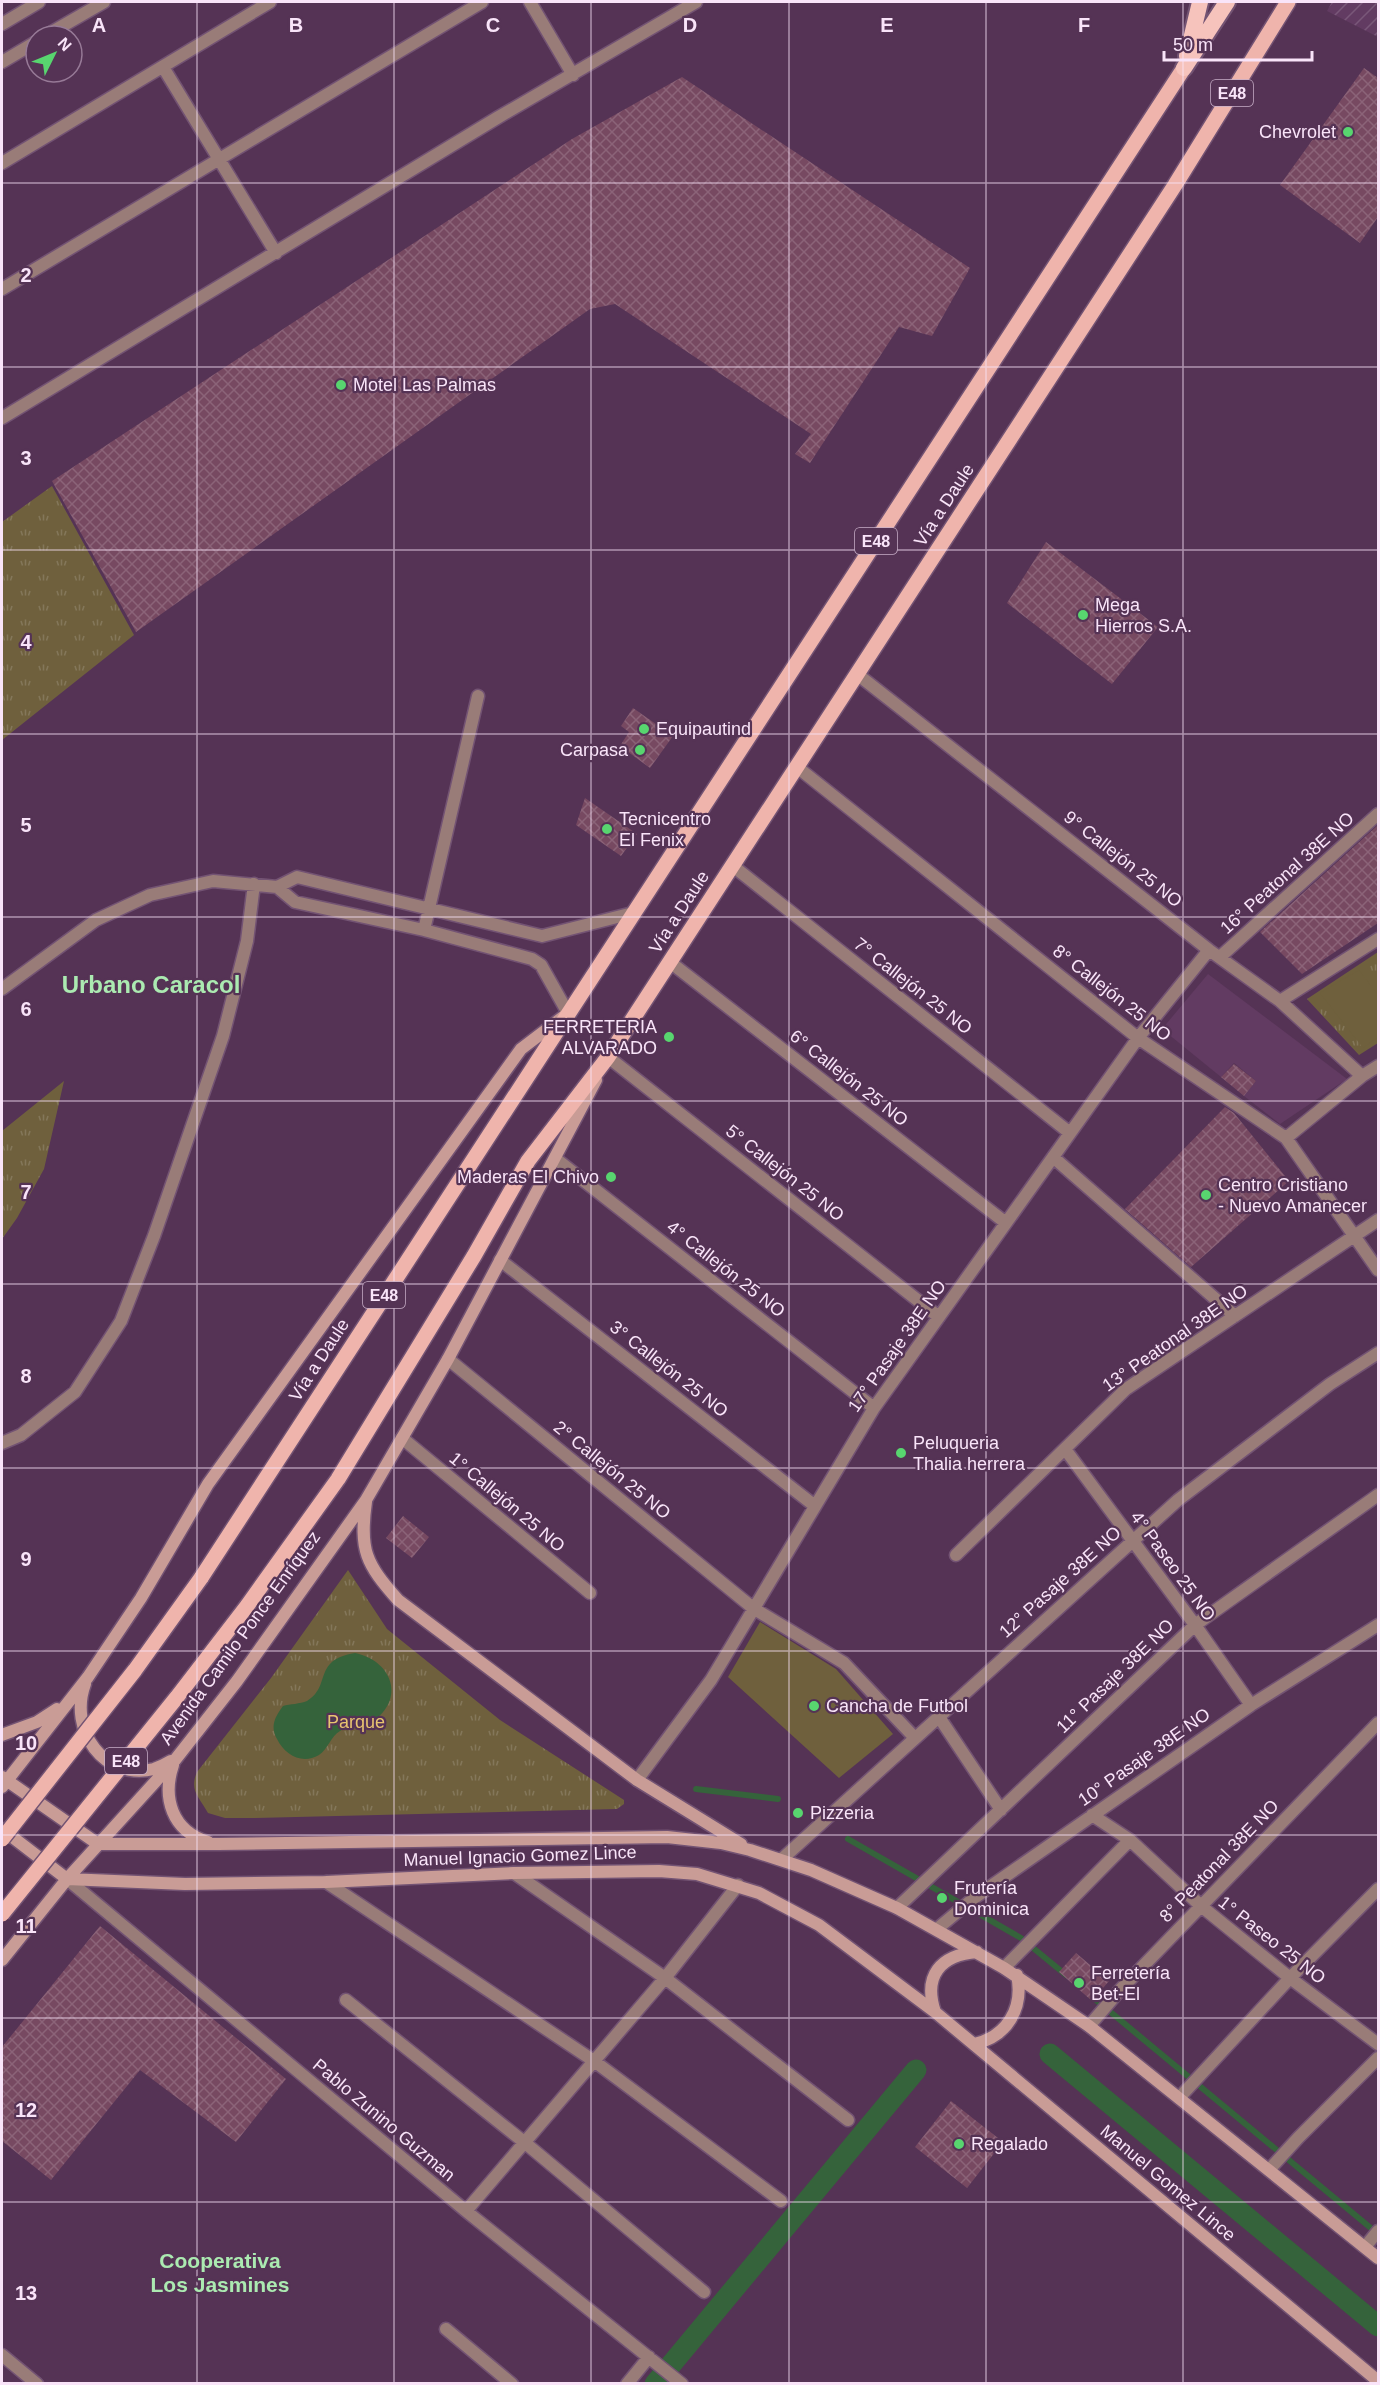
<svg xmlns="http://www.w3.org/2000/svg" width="1380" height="2385" font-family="Arial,sans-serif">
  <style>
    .built { fill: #623b62 }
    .industrial { fill: url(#industrial-furrows) }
    .grass { fill: url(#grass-tufts) }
    .pitch { fill: #6f603d }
    .water { fill: #35633b }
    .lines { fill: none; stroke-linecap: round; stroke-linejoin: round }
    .stream { stroke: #35633b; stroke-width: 6 }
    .canal { stroke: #35633b; stroke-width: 21 }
    .building { fill: url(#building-cross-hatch) }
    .minor-casing { stroke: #735373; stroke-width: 15 }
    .secondary-casing { stroke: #735373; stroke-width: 15 }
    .primary-casing { stroke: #735373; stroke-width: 18 }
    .trunk-casing { stroke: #735373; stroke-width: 20 }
    .minor { stroke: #997c78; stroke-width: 12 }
    .secondary { stroke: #c99c96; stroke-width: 12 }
    .primary { stroke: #efb4ac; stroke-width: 15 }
    .trunk { stroke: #f6c3bc; stroke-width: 16 }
    .primary-bridge-casing { stroke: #735373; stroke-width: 18; stroke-linecap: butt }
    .primary-bridge { stroke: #efb4ac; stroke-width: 15 }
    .grid { fill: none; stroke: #f9e4f9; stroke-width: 1.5; stroke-opacity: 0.55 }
    .poi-dot { fill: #58d56f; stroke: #535; stroke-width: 2 }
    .labels { text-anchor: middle; stroke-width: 4.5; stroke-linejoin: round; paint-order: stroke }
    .shield { fill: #535; stroke: #c8afc8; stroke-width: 1.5 }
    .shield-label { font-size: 16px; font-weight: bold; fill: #f9e4f9 }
    .poi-label { font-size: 18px; fill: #f9e4f9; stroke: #535; text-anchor: start }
    .street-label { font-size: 18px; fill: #f9e4f9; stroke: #535 }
    .park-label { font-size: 18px; fill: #e8c570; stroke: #535 }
    .quarter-label { font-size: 21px; font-weight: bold; fill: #abeab1; stroke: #535 }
    .district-label { font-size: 24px; font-weight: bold; fill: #abeab1; stroke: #535 }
    .grid-label { font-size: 20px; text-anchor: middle; font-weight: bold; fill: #f9e4f9; stroke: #535; stroke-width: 4.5; stroke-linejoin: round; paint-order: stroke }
  </style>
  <defs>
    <pattern id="industrial-furrows" width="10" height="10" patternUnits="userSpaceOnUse" patternTransform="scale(1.5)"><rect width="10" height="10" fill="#623b62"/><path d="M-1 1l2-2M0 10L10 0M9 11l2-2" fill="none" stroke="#795779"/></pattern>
    <pattern id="grass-tufts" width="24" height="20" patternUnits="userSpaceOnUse" patternTransform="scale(1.5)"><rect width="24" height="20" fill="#6f603d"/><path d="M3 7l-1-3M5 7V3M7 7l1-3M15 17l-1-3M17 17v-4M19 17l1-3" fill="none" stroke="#84775a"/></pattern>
    <pattern id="building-cross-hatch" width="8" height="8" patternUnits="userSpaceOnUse" patternTransform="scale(1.5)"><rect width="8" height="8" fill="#774961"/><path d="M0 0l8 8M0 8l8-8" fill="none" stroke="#8b6378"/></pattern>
  </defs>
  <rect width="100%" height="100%" fill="#535"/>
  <path class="built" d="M 1208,974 L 1347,1079 L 1280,1124 L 1244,1096 L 1256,1081 L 1234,1063 L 1221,1077 L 1162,1029 Z"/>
  <path class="industrial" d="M 1332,2 L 1378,2 L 1378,37 L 1327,11 Z"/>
  <path class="grass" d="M 52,486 L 134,635 L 2,740 L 2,522 Z
    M 1378,952 L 1378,1043 L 1359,1055 L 1307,999 Z
    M 64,1081 L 44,1169 L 17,1218 L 2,1239 L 2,1131 Z
    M 348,1570 L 387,1629 L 500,1720 L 624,1800 L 624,1804 L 617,1809 L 255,1818 L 225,1818 L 208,1813 C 199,1797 189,1790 197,1772 L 271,1678 Z"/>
  <path class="pitch" d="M 1359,970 L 1378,995 L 1378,1037 L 1363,1048 L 1320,993 Z
    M 760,1622 L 836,1669 L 893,1734 L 839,1778 L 728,1677 Z"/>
  <path class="water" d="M 355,1653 C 390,1660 406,1696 375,1720 C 365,1728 351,1724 340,1731 C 331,1736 328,1749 319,1755 C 302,1765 285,1755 277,1739 C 270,1726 275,1717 283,1706 C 290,1704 300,1704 307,1701 C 332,1686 312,1660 355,1653 Z"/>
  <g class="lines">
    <path class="stream" d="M 696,1789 L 778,1799
      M 848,1839 L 1021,1938 L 1066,1975
      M 1090,1995 L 1378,2234"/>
    <path class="canal" d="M 1050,2054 L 1378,2326
      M 655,2384 L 916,2070"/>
  </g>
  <path class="building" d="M 1364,68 L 1378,78 L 1378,217 L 1360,243 L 1280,185 Z
    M 682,77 L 970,268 L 932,336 L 899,327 L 810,463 L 795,454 L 811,434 L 615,304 L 590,309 L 136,632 L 52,481 L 572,139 Z
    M 1046,542 L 1158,627 L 1112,684 L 1007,603 Z
    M 633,708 L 673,736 L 650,768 L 620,746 L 629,732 L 621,726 Z
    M 585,798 L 637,834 L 621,856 L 576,825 Z
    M 1378,825 L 1378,923 L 1302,974 L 1260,932 Z
    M 1234,1064 L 1256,1081 L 1244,1096 L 1221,1077 Z
    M 1225,1107 L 1234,1113 L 1289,1181 L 1191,1267 L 1125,1209 Z
    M 403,1516 L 429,1537 L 412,1558 L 386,1538 Z
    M 100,1926 L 286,2079 L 236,2142 L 140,2070 L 51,2180 L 2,2141 L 2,2047 Z
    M 1076,1953 L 1109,1981 L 1092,2001 L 1059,1972 Z
    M 951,2101 L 1003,2142 L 967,2188 L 915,2147 Z"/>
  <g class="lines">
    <g class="minor-casing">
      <path id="minor" d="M 530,2 L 573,75
        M 2,24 L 39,2
        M 45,36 L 104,2
        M 2,62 L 36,42
        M 163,67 L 276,253
        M 2,163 L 270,2
        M 2,289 L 482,2
        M 2,418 L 497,118 L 696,2
        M 857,674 L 1209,950 L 1280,1001 L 1362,1076
        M 797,767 L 1138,1038 L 1286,1138 L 1378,1270
        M 733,866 L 1070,1133
        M 277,887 L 295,902 L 424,930 L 532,959 L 541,965 L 568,1013
        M 424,930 L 478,696
        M 1220,957 L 1378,814
        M 670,962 L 1006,1223
        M 2,989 L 96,920 L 150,895 L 213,881 L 277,887 L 297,877 L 542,936 L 633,913
        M 1280,1001 L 1378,939
        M 608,1057 L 939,1317
        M 1286,1138 L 1362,1076 L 1378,1066
        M 1053,1157 L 1235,1316
        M 556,1159 L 874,1408
        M 500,1260 L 815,1506
        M 448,1359 L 753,1608 L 844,1663 L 915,1738
        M 402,1438 L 590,1593
        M 2,1443 L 21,1435 L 75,1392 L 121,1321 L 154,1236 L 223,1036 L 247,941 L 254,884
        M 1065,1449 L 1195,1625 L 1251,1705
        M 956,1555 L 1126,1389 L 1378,1220
        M 939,1717 L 1001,1810
        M 637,1780 L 711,1680 L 874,1408 L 1138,1038 L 1209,950
        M 1092,1815 L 1130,1840 L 1201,1906 L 1290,1978 L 1378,2044
        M 782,1859 L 1178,1500 L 1330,1384 L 1378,1353
        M 514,1873 L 665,1978 L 848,2120
        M 67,1879 L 466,2211 L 682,2384
        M 326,1882 L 594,2061 L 781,2201
        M 897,1908 L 1195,1625 L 1378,1495
        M 937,1929 L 974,1898 L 1251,1705 L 1378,1625
        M 1004,1968 L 1130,1840
        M 346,2000 L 524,2142 L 704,2292
        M 1089,2026 L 1120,1990 L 1378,1723
        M 1179,2098 L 1290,1978 L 1378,1889
        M 1269,2170 L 1298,2138 L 1378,2058
        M 466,2211 L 665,1978 L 738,1885
        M 1365,2247 L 1378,2231
        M 446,2329 L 512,2384
        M 2,2355 L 37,2384
        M 627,2384 L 649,2357"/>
    </g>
    <g class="secondary-casing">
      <path id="secondary" d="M 366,1502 C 359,1550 366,1564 398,1600 L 637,1780 L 741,1844
        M 85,1684 C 68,1730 104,1781 154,1769 C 160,1767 166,1764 171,1761
        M 2,1735 L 37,1722 L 57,1709
        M 173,1765 C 162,1798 172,1831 208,1842
        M 2,1777 L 98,1844
        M 2,1787 L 88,1677 L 141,1598 L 208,1484 L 521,1049 L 563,1017
        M 2,1829 L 67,1879
        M 98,1844 L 218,1844 L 667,1837 L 721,1843 L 750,1850 L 811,1870 L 897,1908 L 1004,1968 L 1089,2026 L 1378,2258
        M 67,1879 L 185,1884 L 326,1882 L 514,1873 L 659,1871 L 697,1874 L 759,1893 L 819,1925 L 935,2012 L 1378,2381
        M 2,1960 L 67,1879 L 175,1760 L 237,1681 L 366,1500 L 448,1359 L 596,1080
        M 935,2012 C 923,1976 940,1955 977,1952
        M 974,2044 C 1007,2037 1024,2008 1017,1975"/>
    </g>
    <g class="primary-casing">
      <path id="primary" d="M 201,1578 L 1184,68
        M 247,1606 L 338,1479 L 474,1256 L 528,1161 L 608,1057 L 1175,185 L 1288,2"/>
    </g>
    <g class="trunk-casing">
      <path id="trunk" d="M 1187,56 L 1200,2
        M 1184,68 L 1227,2"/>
    </g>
    <use href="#minor" class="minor"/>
    <use href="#secondary" class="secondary"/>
    <use href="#primary" class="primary"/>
    <use href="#trunk" class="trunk"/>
    <g class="primary-bridge-casing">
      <path id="primary-bridge" d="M 2,1839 L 135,1670 L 201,1578
        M 2,1914 L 177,1697 L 247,1606"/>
    </g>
    <use href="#primary-bridge" class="primary-bridge"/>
  </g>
  <path class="grid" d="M 197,2 L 197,2384M 394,2 L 394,2384M 591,2 L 591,2384M 789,2 L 789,2384M 986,2 L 986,2384M 1183,2 L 1183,2384M 2,183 L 1378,183M 2,367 L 1378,367M 2,550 L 1378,550M 2,734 L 1378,734M 2,917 L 1378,917M 2,1101 L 1378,1101M 2,1284 L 1378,1284M 2,1468 L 1378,1468M 2,1651 L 1378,1651M 2,1835 L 1378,1835M 2,2018 L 1378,2018M 2,2202 L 1378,2202"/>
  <g class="poi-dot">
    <circle cx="1348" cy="132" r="6"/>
    <circle cx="341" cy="385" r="6"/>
    <circle cx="1083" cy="615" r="6"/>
    <circle cx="644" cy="729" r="6"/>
    <circle cx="640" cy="750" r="6"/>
    <circle cx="607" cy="829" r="6"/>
    <circle cx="669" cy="1037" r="6"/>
    <circle cx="611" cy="1177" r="6"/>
    <circle cx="1206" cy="1195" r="6"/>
    <circle cx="901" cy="1453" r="6"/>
    <circle cx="814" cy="1706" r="6"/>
    <circle cx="798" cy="1813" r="6"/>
    <circle cx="942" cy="1898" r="6"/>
    <circle cx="1079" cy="1983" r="6"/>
    <circle cx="959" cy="2144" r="6"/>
  </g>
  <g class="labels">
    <g class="shield">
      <rect x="1211" y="80" width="42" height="26" rx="4.5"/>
      <rect x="855" y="528" width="42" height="26" rx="4.5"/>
      <rect x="363" y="1282" width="42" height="26" rx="4.5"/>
      <rect x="105" y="1748" width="42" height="26" rx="4.5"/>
    </g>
    <g class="shield-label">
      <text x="1232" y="99">E48</text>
      <text x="876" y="547">E48</text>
      <text x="384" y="1301">E48</text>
      <text x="126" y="1767">E48</text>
    </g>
    <g class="poi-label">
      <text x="1336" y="138" text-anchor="end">Chevrolet</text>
      <text x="353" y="391">Motel Las Palmas</text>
      <text x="1095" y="611">Mega<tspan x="1095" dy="21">Hierros S.A.</tspan></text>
      <text x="656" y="735">Equipautind</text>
      <text x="628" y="756" text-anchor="end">Carpasa</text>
      <text x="619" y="825">Tecnicentro<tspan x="619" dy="21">El Fenix</tspan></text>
      <text x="657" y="1033" text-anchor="end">FERRETERIA<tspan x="657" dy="21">ALVARADO</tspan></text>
      <text x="599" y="1183" text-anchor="end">Maderas El Chivo</text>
      <text x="1218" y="1191">Centro Cristiano<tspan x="1218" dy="21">- Nuevo Amanecer</tspan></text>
      <text x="913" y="1449">Peluqueria<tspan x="913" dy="21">Thalia herrera</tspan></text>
      <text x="826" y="1712">Cancha de Futbol</text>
      <text x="810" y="1819">Pizzeria</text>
      <text x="954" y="1894">Frutería<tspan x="954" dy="21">Dominica</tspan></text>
      <text x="1091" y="1979">Ferretería<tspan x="1091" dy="21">Bet-El</tspan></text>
      <text x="971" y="2150">Regalado</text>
    </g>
    <g class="street-label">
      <text transform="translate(944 505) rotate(-57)" y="6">Vía a Daule</text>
      <text transform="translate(1123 859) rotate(38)" y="6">9° Callejón 25 NO</text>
      <text transform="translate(1287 873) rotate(-42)" y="6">16° Peatonal 38E NO</text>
      <text transform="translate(679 912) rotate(-57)" y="6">Vía a Daule</text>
      <text transform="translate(913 986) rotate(38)" y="6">7° Callejón 25 NO</text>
      <text transform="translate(1112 993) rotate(38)" y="6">8° Callejón 25 NO</text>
      <text transform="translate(849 1078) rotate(38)" y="6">6° Callejón 25 NO</text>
      <text transform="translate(785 1173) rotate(38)" y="6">5° Callejón 25 NO</text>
      <text transform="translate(726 1269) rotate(38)" y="6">4° Callejón 25 NO</text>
      <text transform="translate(1175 1338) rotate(-35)" y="6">13° Peatonal 38E NO</text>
      <text transform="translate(897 1346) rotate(-55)" y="6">17° Pasaje 38E NO</text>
      <text transform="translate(319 1360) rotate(-57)" y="6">Vía a Daule</text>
      <text transform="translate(669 1369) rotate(38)" y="6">3° Callejón 25 NO</text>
      <text transform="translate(612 1470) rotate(39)" y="6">2° Callejón 25 NO</text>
      <text transform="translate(507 1502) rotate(40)" y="6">1° Callejón 25 NO</text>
      <text transform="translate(1173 1566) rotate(54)" y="6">4° Paseo 25 NO</text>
      <text transform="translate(1060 1582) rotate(-42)" y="6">12° Pasaje 38E NO</text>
      <text transform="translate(240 1638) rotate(-54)" y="6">Avenida Camilo Ponce Enríquez</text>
      <text transform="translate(1115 1676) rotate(-44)" y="6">11° Pasaje 38E NO</text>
      <text transform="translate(1144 1757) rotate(-35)" y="6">10° Pasaje 38E NO</text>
      <text transform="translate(520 1856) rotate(-2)" y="6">Manuel Ignacio Gomez Lince</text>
      <text transform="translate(1219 1861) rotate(-46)" y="6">8° Peatonal 38E NO</text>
      <text transform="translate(1272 1940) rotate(38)" y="6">1° Paseo 25 NO</text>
      <text transform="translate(384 2120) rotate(40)" y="6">Pablo Zunino Guzman</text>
      <text transform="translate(1168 2183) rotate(40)" y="6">Manuel Gomez Lince</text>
    </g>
    <g class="park-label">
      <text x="356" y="1728">Parque</text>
    </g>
    <g class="quarter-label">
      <text x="220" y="2268">Cooperativa<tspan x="220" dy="24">Los Jasmines</tspan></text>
    </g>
    <g class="district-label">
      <text x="151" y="993">Urbano Caracol</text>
    </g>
  </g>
  <g class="grid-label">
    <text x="99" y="32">A</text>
    <text x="296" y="32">B</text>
    <text x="493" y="32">C</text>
    <text x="690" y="32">D</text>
    <text x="887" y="32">E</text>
    <text x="1084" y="32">F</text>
    <text x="26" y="282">2</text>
    <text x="26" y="465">3</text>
    <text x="26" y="649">4</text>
    <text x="26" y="832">5</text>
    <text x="26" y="1016">6</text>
    <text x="26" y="1199">7</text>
    <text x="26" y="1383">8</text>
    <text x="26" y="1566">9</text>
    <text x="26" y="1750">10</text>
    <text x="26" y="1933">11</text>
    <text x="26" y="2117">12</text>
    <text x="26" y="2300">13</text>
  </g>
  <rect width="1380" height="2385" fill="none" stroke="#f9e4f9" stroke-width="6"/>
  <g transform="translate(54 54) rotate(47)"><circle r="28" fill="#553355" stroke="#977a97" stroke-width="1.5"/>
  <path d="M0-4.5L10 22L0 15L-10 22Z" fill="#58d56f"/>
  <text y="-9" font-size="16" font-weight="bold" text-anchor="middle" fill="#f9e4f9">N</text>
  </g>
  <path d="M1164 51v9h148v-9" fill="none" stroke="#f9e4f9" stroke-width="3"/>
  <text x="1173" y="51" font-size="18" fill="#f9e4f9" stroke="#553355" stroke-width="4.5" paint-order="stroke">50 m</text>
</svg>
